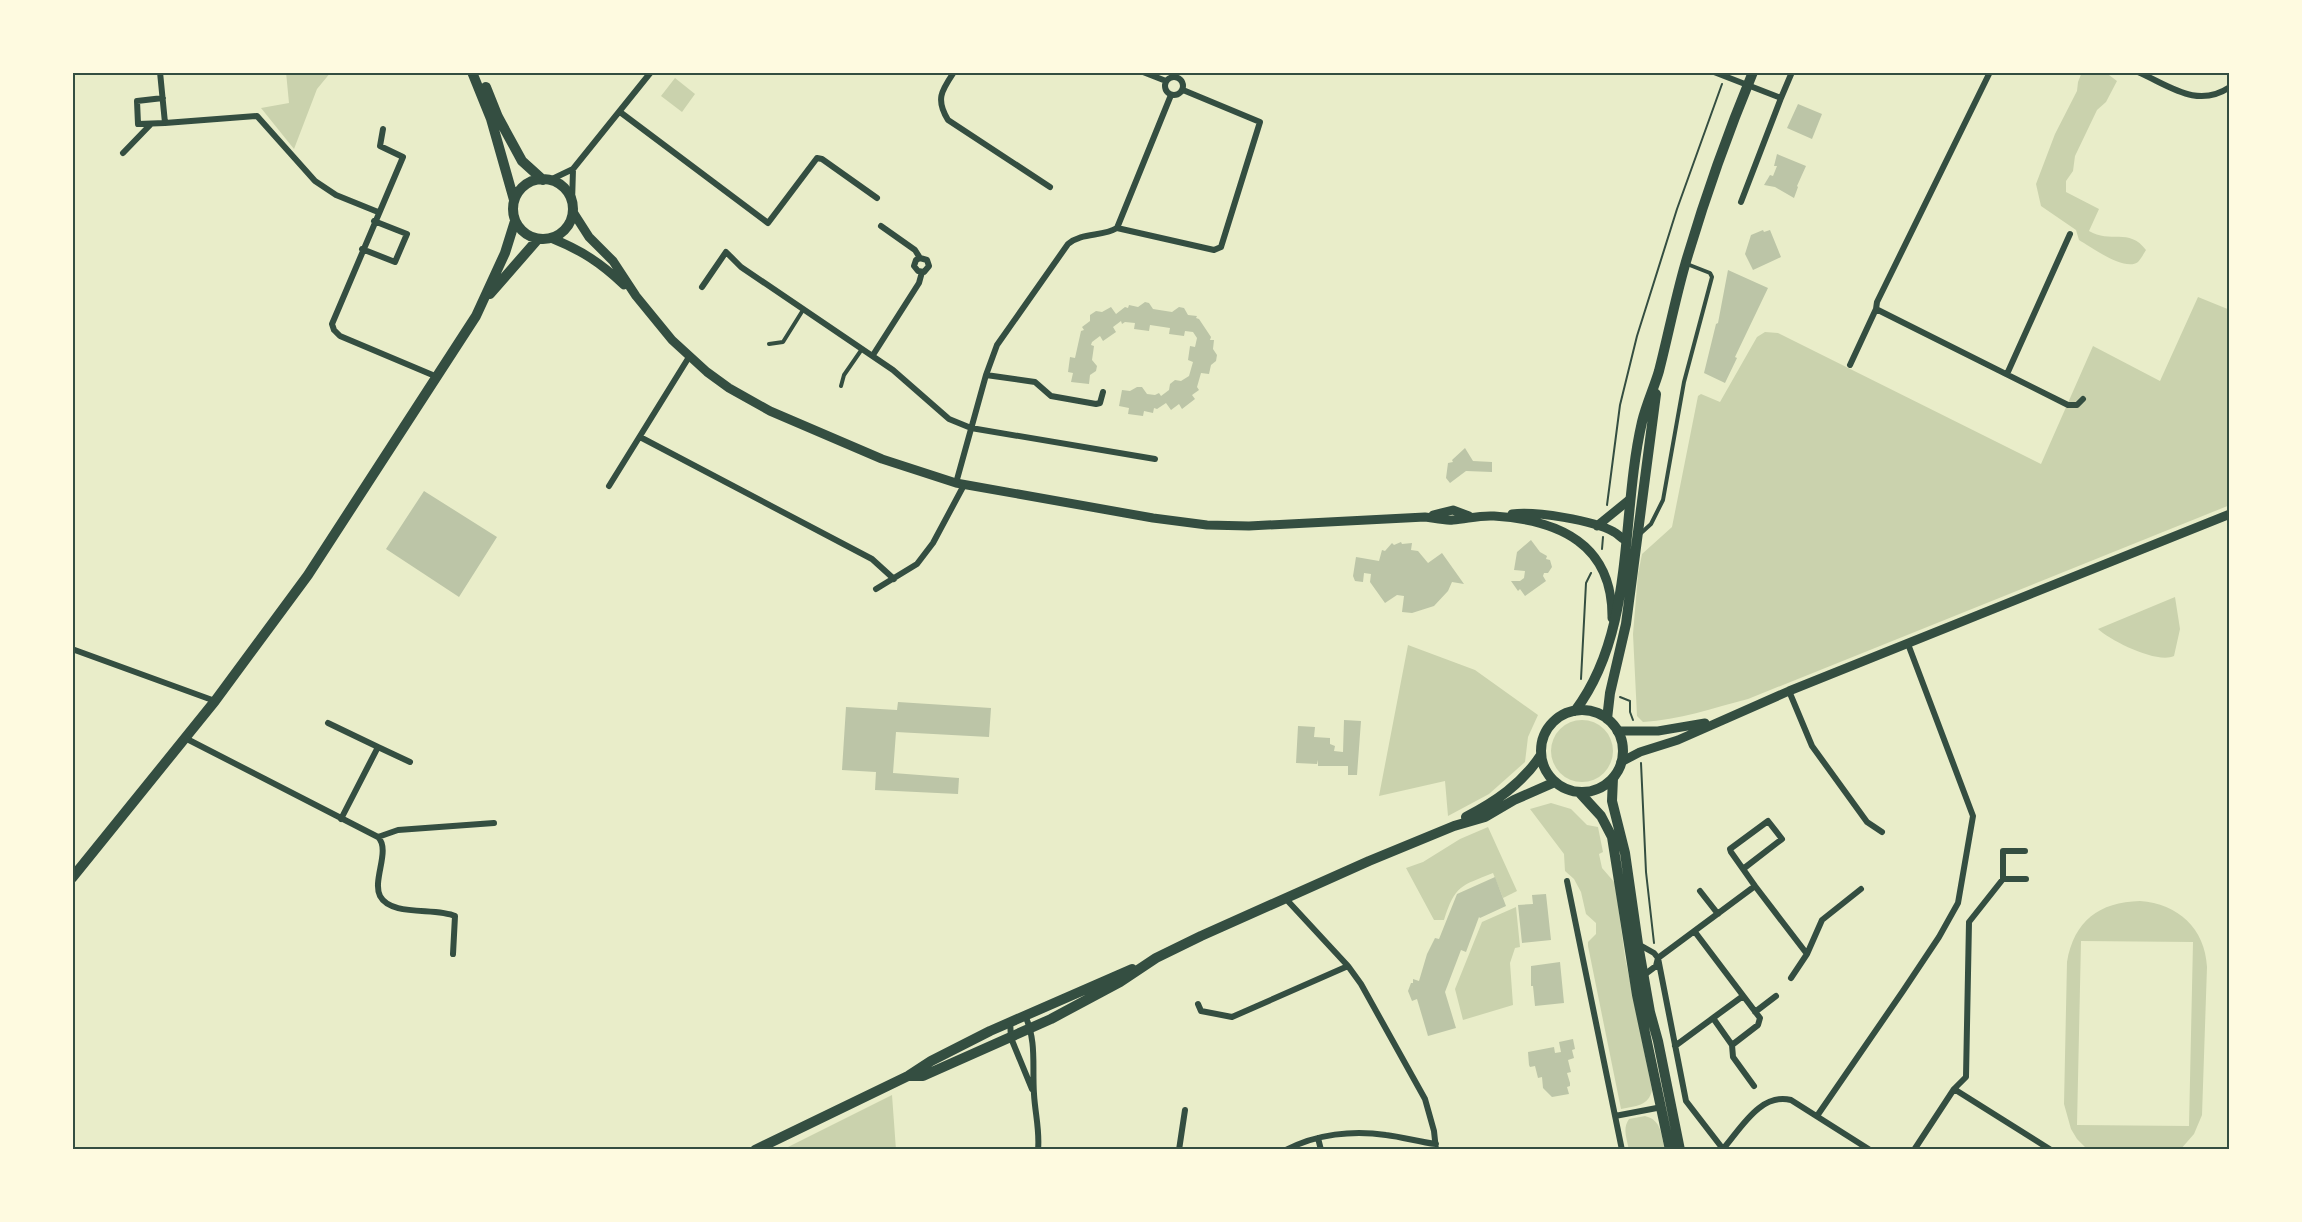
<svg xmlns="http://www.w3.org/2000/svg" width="2302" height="1222" font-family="Raleway,sans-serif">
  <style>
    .green { fill: #cad2ad; fill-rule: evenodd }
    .building { fill: #bcc5a7 }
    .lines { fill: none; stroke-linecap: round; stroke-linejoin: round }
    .path { stroke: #344e41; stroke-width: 2 }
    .service { stroke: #344e41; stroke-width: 4 }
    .minor { stroke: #344e41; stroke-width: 6 }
    .tertiary { stroke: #344e41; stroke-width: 9 }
    .secondary { stroke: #344e41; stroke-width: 10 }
    .neatline { fill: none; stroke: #344e41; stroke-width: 2 }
  </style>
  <rect width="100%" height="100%" fill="#e9edc9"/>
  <path class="green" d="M 286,72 L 331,72 L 317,89 L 294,149 L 261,108 L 289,103 Z
    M 2082,72 L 2105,72 L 2117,81 L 2106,102 L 2097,110 L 2075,156 L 2073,171 L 2066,181 L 2066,192 L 2099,209 L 2089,231 C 2110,244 2129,227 2146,250 C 2144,253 2141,259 2138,262 C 2125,272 2091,247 2079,240 L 2076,230 L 2041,206 L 2036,184 L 2055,134 L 2077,91 L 2078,82 Z
    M 675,78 L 695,94 L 682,112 L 661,96 Z
    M 2198,297 L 2230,310 L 2230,505 L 1748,699 C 1713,708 1679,720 1643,722 L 1637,716 L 1633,634 L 1638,574 L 1642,554 L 1672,527 L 1698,396 L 1701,394 L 1720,402 L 1757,337 L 1765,332 L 1778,333 L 2041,464 L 2093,346 L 2160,381 Z
    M 2175,597 L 2180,629 L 2174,656 C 2157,664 2111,641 2098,629 Z
    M 1408,645 L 1475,670 L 1538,715 L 1528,737 L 1525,762 L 1489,794 L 1448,816 L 1445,781 L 1379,796 Z
    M1551 751a31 31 0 1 1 62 0a31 31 0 1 1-62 0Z
    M 1551,803 L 1571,809 L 1587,825 L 1598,827 L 1603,852 L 1599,854 L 1602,868 L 1615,883 L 1625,957 L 1652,1090 C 1649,1106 1635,1106 1621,1109 L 1588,946 L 1588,942 L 1596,934 L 1596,923 L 1586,914 L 1581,892 L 1574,879 L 1565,871 L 1564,854 L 1530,809 Z
    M 1488,827 L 1517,891 L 1503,898 L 1493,873 C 1461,886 1455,885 1444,920 L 1434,920 L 1406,868 L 1423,862 L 1460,839 Z
    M 2140,901 C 2178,904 2205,928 2207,967 L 2202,1115 L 2194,1134 L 2180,1150 L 2088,1150 L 2077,1139 L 2071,1129 L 2064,1104 L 2067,962 C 2074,921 2099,902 2140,901 ZM 2081,941 L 2193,942 L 2189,1126 L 2077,1125 Z
    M 1516,907 L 1520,947 L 1515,948 L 1510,963 L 1513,1005 L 1463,1020 L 1455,989 L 1482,922 Z
    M 892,1095 L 896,1150 L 782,1150 Z
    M 1645,1116 C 1662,1120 1661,1135 1665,1150 L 1629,1150 C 1627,1139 1622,1129 1629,1119 Z"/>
  <path class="building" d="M 1798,104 L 1822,114 L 1812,139 L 1787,128 Z
    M 1777,154 L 1806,166 L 1797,186 L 1798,187 L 1794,198 L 1775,187 L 1764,185 L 1770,175 L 1773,176 L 1777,166 L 1774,166 Z
    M 1763,230 L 1764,232 L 1770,230 L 1781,257 L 1753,270 L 1745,254 L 1751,235 Z
    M 1728,270 L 1768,288 L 1735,357 L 1737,358 L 1725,383 L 1704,373 L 1716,324 L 1718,323 Z
    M 1145,302 L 1149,303 L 1153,309 L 1172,312 L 1179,307 L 1184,308 L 1188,315 L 1197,316 L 1196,318 L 1199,319 L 1211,337 L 1210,340 L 1214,340 L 1213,349 L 1217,355 L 1216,361 L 1211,365 L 1209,374 L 1201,373 L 1197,387 L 1199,390 L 1192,395 L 1195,399 L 1182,409 L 1179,404 L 1171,410 L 1166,403 L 1157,409 L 1154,408 L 1153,413 L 1144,411 L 1143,416 L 1128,414 L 1129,408 L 1119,406 L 1122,390 L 1130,391 L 1137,387 L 1142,387 L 1147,394 L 1155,395 L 1159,393 L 1161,396 L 1169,390 L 1170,384 L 1175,380 L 1181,381 L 1189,376 L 1193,362 L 1188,360 L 1190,346 L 1195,347 L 1197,338 L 1193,332 L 1185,331 L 1184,336 L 1169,334 L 1170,328 L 1150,325 L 1149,331 L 1134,329 L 1135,323 L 1125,322 L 1122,324 L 1121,321 L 1113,327 L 1116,332 L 1103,341 L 1100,336 L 1092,342 L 1091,345 L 1094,346 L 1092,360 L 1097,366 L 1096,371 L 1090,375 L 1089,384 L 1071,382 L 1073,373 L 1068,372 L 1070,357 L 1075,358 L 1081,331 L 1084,330 L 1082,327 L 1090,321 L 1090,315 L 1096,311 L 1102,312 L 1111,307 L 1116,314 L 1125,307 L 1128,308 L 1129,305 L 1138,307 Z
    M 1465,448 L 1473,461 L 1492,462 L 1492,472 L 1466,471 L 1450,483 L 1446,478 L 1448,463 L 1453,462 L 1452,460 Z
    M 424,491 L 497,537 L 459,597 L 386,549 Z
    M 1531,540 L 1540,552 L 1547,556 L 1546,559 L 1550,560 L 1552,567 L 1548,573 L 1544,573 L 1543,576 L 1546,581 L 1525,596 L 1520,589 L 1518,591 L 1511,581 L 1520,581 L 1524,578 L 1525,571 L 1514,570 L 1517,552 Z
    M 1401,542 L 1402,544 L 1412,543 L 1411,550 L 1418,551 L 1428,563 L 1442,553 L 1464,584 L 1452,582 L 1448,591 L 1434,606 L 1412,613 L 1402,612 L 1404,596 L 1397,595 L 1385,603 L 1370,582 L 1371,574 L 1364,573 L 1363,582 L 1355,581 L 1353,576 L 1356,557 L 1379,561 L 1382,550 L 1385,551 L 1392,543 L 1394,545 Z
    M 898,702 L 991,708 L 989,737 L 896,732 L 893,773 L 959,778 L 958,794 L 875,790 L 876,772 L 842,770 L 846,707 L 897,710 Z
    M 1344,720 L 1361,721 L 1357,775 L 1348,775 L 1348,766 L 1318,766 L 1318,760 L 1317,764 L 1296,763 L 1298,726 L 1315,727 L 1314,737 L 1330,738 L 1330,744 L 1335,746 L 1334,751 L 1343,752 Z
    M 1495,877 L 1506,906 L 1480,918 L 1479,917 L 1466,952 L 1461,950 L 1445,992 L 1456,1028 L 1428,1036 L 1417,999 L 1412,1001 L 1408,991 L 1411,983 L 1413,983 L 1413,979 L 1419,981 L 1427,954 L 1435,938 L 1439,939 L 1457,894 Z
    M 1546,894 L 1551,940 L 1522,943 L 1518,905 L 1533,904 L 1532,895 Z
    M 1560,962 L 1564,1003 L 1535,1006 L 1533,986 L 1531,986 L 1531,966 Z
    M 1573,1039 L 1575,1049 L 1572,1050 L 1574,1058 L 1568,1060 L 1571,1072 L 1567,1073 L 1570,1083 L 1570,1086 L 1567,1087 L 1569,1094 L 1552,1097 L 1543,1088 L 1542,1077 L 1538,1078 L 1535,1066 L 1530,1067 L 1529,1065 L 1528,1052 L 1554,1047 L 1555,1053 L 1561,1052 L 1559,1042 Z"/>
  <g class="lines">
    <path class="path" d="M 1607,505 L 1620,405 L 1637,336 L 1677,209 L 1722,84
      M 1602,549 L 1603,537
      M 1581,679 L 1586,583 L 1591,573
      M 1620,697 L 1630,701 L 1630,712 L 1633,720
      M 1641,763 L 1646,872 L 1654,943"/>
    <path class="service" d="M 769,344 L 783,342 L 803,310
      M 841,386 L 844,375 L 862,349
      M 1640,534 L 1651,524 L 1663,500 L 1684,382 L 1712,277 L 1710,273 L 1687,264"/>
    <path class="minor" d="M 160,72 L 165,123 L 257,116 L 315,181 L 336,195 L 378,212
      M 954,72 C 942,90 935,99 948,120 L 1050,187
      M 1143,72 L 1166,81
      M 1714,72 L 1781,98 L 1741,202
      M 1990,72 L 1877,302 L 1876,309 L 2068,405 L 2077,405 L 2083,399
      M 2138,72 C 2170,86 2197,109 2230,87
      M1165 86a9 9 0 1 1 18 0a9 9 0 1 1-18 0Z
      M 163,98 L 137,101 L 138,124 L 165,123
      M 1781,98 L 1792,72
      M 620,112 L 768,223 L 817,158 L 822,159 L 877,198
      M 383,129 L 380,146 L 403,157 L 332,324 L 334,330 L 340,336 L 435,376
      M 123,153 L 151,124
      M 550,180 L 573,169 L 651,72
      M 572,203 L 573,169
      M 881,226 L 915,250 L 920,258 L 927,260 L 929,266 L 924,272 L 918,271 L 914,266 L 916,260 L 920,258
      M 1117,228 L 1171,95
      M 362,249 L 395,262 L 407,234 L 374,221
      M 702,287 L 726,252 L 741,267 L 893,370 L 949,419 L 971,428 L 1155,459
      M 873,355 L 919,283 L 922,272
      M 1850,365 L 1876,309
      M 2007,374 L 2070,234
      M 986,375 L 1035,382 L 1051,396 L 1096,404 L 1100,403 L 1103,392
      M 640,437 L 872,559 L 894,579
      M 956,483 L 986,375 L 997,345 L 1068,244 C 1082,232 1102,237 1117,228 L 1214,250 L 1221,247 L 1260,122 L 1183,90
      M 609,486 L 689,357
      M 876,589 L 917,564 L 933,543 L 964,485
      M 72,649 L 215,701
      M 1789,691 L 1812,746 L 1867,822 L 1882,832
      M 328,723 L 378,747 L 341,819
      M 185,738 L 378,837 C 391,850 372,880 380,896 C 391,917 436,907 455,916 L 453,954
      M 378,747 L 410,762
      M 378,837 L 398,830 L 494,823
      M 2003,879 L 2003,851 L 2025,851
      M 1567,881 L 1622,1150
      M 1755,886 L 1807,954 L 1791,978
      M 1700,891 L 1718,914
      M 1286,899 L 1348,966 L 1361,984 L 1425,1099 L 1434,1131 L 1436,1150
      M 1695,932 L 1760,1018 L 1758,1025 L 1732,1045 L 1713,1018 L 1743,996
      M 1638,944 L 1654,953 L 1658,958 L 1686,1101 L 1723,1149
      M 1807,954 L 1822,920 L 1861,889
      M 1644,975 L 1656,966 L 1658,958 L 1755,886 L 1731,852 L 1730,849 L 1768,821 L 1782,839 L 1743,869
      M 1198,1004 L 1201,1011 L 1232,1017 L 1348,966
      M 1755,1012 L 1776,996
      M 1025,1015 C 1037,1043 1032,1064 1034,1094 C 1035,1113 1040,1131 1038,1150
      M 1010,1021 L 1011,1038 L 1032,1089
      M 1732,1045 L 1733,1057 L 1754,1086
      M 1675,1046 L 1713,1018
      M 1954,1089 L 2051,1150
      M 1615,1116 L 1662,1107
      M 1817,1116 L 1903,991 L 1939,937 L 1958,903 L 1973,816 L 1908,644
      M 1318,1138 L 1321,1150
      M 1179,1150 L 1185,1110
      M 1286,1150 C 1316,1134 1353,1130 1386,1135 C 1403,1137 1419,1142 1436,1144
      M 1722,1150 C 1740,1130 1760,1092 1791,1100 L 1870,1150
      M 1914,1150 L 1954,1089 L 1966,1077 L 1969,922 L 2003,879 L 2026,879"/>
    <path class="tertiary" d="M 573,212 L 589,237 L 613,261 L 636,296 L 672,340 L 707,372 L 729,388 L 770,411 L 882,459 L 956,483 L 1153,518 L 1207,525 L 1249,526 L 1425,517 C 1434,518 1444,521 1453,520 C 1467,519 1479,515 1494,516 C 1559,520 1613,544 1612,618
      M 551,238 C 581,250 601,263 624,285
      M 1512,514 C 1535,511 1593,520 1614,532 C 1618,534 1621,538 1625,540
      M 1433,515 L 1453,510 L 1469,516
      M 1597,526 L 1629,500
      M 1617,731 L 1658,731 L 1705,723
      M 1621,762 L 1640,752 L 1678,740 L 1789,691 L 2230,514"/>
    <path class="secondary" d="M 472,72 L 491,119 L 514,200
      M 486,87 L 498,117 L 522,161 L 543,180
      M513 209a30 30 0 1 1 60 0a30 30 0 1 1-60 0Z
      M 490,294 L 538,239
      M1541 751a41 41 0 1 1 82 0a41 41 0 1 1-82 0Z
      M 1575,711 C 1636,630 1620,517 1642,422 C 1646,405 1654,388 1659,371 C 1668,336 1675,300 1685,265 C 1704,200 1727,135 1753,72
      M 1607,719 L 1610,693 L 1626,624 L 1656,394
      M 1613,778 L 1612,801 L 1625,853 L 1638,944 L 1650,1012 L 1658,1041 L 1680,1150
      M 1579,792 L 1601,816 L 1612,837 L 1637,995 L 1670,1150
      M 1466,817 C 1495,802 1522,784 1541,755
      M 72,878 L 215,701 L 308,575 L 476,316 L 505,253 L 515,221
      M 908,1076 L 923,1076 L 1051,1019 L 1120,982 L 1156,958 L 1201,936 L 1369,861 L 1454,826 L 1485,817 L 1514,800 L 1555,782
      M 755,1150 L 908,1076 L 931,1061 L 990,1031 L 1132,969"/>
  </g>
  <rect width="2302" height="1222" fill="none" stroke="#fefae0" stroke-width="147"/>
  <rect x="74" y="74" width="2154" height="1074" class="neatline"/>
</svg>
